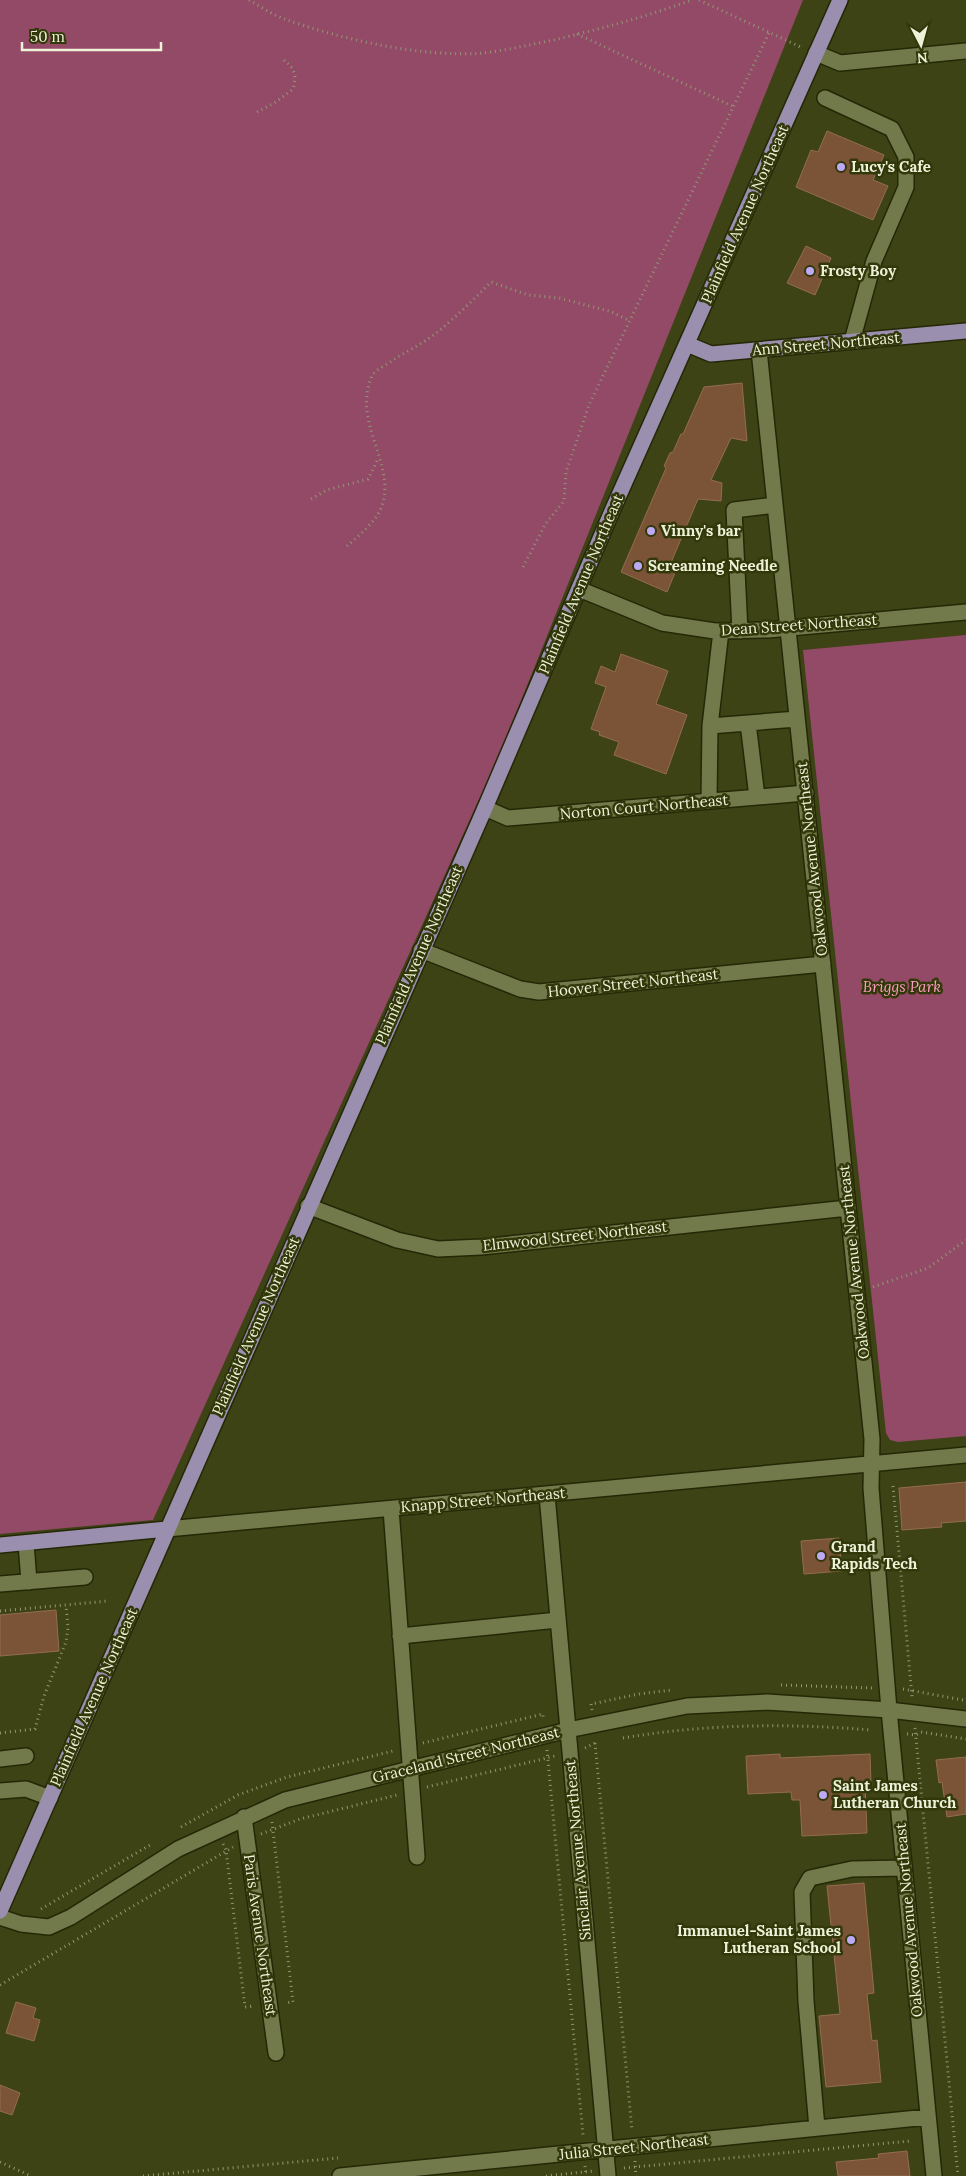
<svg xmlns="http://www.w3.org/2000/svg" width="966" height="2176" font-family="Lora,serif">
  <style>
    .green { fill: #934a67 }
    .building { fill: #7b5438; stroke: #946c4f }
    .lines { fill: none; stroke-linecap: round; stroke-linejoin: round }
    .minor-casing { stroke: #242806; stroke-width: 18 }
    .major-casing { stroke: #242806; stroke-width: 18 }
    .path { stroke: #929773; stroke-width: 3; stroke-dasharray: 1 4; stroke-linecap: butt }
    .minor { stroke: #72794b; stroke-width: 15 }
    .major { stroke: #9b8fb0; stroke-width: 15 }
    .poi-dot { fill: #bea9f5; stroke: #323809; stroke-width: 2 }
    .labels { text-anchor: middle; stroke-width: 5; stroke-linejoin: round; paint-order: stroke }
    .poi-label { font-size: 15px; font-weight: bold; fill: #edf2d9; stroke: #323809; text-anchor: start }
    .street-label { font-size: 15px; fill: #edf2d9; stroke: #323809 }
    .park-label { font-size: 15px; font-style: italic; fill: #fe9ec2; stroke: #323809 }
  </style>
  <rect width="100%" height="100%" fill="#3d4315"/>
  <path class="green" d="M 0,0 L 803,0 L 500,753 L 153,1520 L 0,1534 Z
    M 966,635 L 966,1436 L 898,1442 L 890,1440 L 886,1433 L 803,650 Z"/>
  <path class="building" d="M 827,131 L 884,155 L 873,180 L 888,186 L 873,220 L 796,187 L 811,150 L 818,152 Z
    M 806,246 L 831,258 L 815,295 L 787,283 Z
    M 742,383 L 747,441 L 731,438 L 711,480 L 722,483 L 721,501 L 698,499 L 670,565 L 677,568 L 667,592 L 621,572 L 666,468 L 664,466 L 670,453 L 673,452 L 681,434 L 683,434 L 704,387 Z
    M 621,654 L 668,671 L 656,704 L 687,715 L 666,774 L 614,755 L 619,742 L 599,735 L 600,732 L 591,729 L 606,687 L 595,683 L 601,666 L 615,672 Z
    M 966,1482 L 966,1521 L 941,1523 L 942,1527 L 902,1530 L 899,1488 Z
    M 839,1538 L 842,1571 L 804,1574 L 801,1541 Z
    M 56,1610 L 59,1651 L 0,1656 L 0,1615 Z
    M 780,1754 L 780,1758 L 870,1754 L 871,1784 L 865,1784 L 867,1833 L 802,1836 L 800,1800 L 792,1800 L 791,1792 L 748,1794 L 746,1756 Z
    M 966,1757 L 966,1814 L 947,1817 L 942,1782 L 939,1783 L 936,1760 Z
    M 864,1883 L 874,1993 L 867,1994 L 872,2041 L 877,2040 L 881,2082 L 826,2087 L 819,2016 L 840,2014 L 827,1886 Z
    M 16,2002 L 36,2008 L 33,2018 L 40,2020 L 34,2041 L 6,2033 Z
    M 0,2085 L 20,2093 L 12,2115 L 0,2111 Z
    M 907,2151 L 910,2176 L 838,2176 L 836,2162 L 879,2158 L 878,2154 Z"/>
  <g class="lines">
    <g class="minor-casing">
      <path id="minor" d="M 816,53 L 840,63 L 966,51
        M 825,98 L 892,129 L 906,157 L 906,187 L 874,261 L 852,341
        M 759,350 L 872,1439 L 871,1488 L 889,1710 L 934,2176
        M 579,589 L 662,623 L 715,631 L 768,630 L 966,612
        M 740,631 L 734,510 L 775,505
        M 748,723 L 757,797
        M 710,726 L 797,719
        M 709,801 L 710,726 L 721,631
        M 485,808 L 508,818 L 806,793
        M 421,950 L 520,989 L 539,992 L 823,964
        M 308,1206 L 397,1240 L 438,1249 L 481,1247 L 848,1208
        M 547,1495 L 608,2176
        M 391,1509 L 417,1857
        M 167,1529 L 966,1455
        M 26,1543 L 29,1582
        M 0,1584 L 85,1577
        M 400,1636 L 558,1620
        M 0,1759 L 26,1756
        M 0,1791 L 26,1789 L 50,1798
        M 244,1817 L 276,2053
        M 0,1917 L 21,1924 L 49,1927 L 71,1917 L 178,1849 L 285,1800 L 568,1730 L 687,1706 L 767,1702 L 889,1710 L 966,1719
        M 817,2128 L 806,2001 L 802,1892 L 810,1878 L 852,1869 L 904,1868
        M 340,2176 L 928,2117"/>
    </g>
    <g class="major-casing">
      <path id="major" d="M 687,344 L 711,354 L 966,331
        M 0,1545 L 167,1529
        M 0,1911 L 485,808 L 612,511 L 840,0"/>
    </g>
    <path class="path" d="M 249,0 C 260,6 271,14 282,18 C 339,39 423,58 483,53 C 509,50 533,44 558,39 C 604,28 648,16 692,0
      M 699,0 L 803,48
      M 577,34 L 732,106
      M 257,112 L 276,102 L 293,89 C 298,74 293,66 281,58
      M 311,499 L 327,490 L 368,479 L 378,459
      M 347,546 C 360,534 379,520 383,502 C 394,462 352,420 372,376 C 376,369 387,365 393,360 C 407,351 422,344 435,334 C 455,318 473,300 491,282 L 528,295 L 559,298 L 612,312 L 630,321
      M 523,567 L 546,523 L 564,501 L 566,472 L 589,405 L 769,33
      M 873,1287 L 928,1268 L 966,1240
      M 893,1486 L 912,1697
      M 0,1611 L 108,1601
      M 781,1685 L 872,1688
      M 903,1689 L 963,1700
      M 592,1710 L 591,1704 L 639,1694 L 672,1690
      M 915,1728 L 958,2176
      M 0,1733 L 35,1729 L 44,1696 L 66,1642 L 68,1628 L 66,1605
      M 907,1734 L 916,1735 L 921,1732 L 966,1739
      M 623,1738 C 706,1724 787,1723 871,1730
      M 423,1743 L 543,1714 L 543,1719
      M 595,1743 L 632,2130
      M 585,1748 L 597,1742
      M 547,1750 L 583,2135
      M 427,1787 L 555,1756
      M 272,1822 L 293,2002 L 285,2003
      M 181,1827 L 238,1795 L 287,1777 L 393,1751
      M 261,1834 L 300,1819 L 397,1795
      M 223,1844 L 226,1850 L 245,2007 L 254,2006
      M 41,1909 L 150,1845
      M 0,1985 L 233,1847
      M 635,2161 L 636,2176
      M 0,2162 L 31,2176
      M 585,2166 L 586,2176
      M 624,2168 L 910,2141
      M 143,2176 L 338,2158
      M 546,2176 L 593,2171"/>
    <use href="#minor" class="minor"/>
    <use href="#major" class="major"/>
  </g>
  <g class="poi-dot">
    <circle cx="841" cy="167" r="5"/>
    <circle cx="810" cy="271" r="5"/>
    <circle cx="651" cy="531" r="5"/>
    <circle cx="638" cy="566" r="5"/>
    <circle cx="821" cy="1556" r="5"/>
    <circle cx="823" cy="1795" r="5"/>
    <circle cx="851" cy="1940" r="5"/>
  </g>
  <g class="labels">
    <g class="poi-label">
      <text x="851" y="172">Lucy's Cafe</text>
      <text x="820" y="276">Frosty Boy</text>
      <text x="661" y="536">Vinny's bar</text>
      <text x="648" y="571">Screaming Needle</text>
      <text x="831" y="1552">Grand<tspan x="831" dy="17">Rapids Tech</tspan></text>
      <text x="833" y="1791">Saint James<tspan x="833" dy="17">Lutheran Church</tspan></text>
      <text x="841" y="1936" text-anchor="end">Immanuel-Saint James<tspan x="841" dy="17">Lutheran School</tspan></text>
    </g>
    <g class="street-label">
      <text transform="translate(745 214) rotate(-66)" y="5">Plainfield Avenue Northeast</text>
      <text transform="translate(826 344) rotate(-5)" y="5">Ann Street Northeast</text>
      <text transform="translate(581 584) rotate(-67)" y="5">Plainfield Avenue Northeast</text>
      <text transform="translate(799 625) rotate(-4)" y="5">Dean Street Northeast</text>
      <text transform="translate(644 807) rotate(-5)" y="5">Norton Court Northeast</text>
      <text transform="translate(812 859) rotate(-96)" y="5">Oakwood Avenue Northeast</text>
      <text transform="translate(419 955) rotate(-66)" y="5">Plainfield Avenue Northeast</text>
      <text transform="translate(633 983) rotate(-6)" y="5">Hoover Street Northeast</text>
      <text transform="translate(575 1236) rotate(-6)" y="5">Elmwood Street Northeast</text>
      <text transform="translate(854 1262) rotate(-96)" y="5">Oakwood Avenue Northeast</text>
      <text transform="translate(256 1326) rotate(-66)" y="5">Plainfield Avenue Northeast</text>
      <text transform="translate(483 1500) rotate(-5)" y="5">Knapp Street Northeast</text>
      <text transform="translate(94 1697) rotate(-66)" y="5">Plainfield Avenue Northeast</text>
      <text transform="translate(466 1755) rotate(-14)" y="5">Graceland Street Northeast</text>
      <text transform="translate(578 1850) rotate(-95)" y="5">Sinclair Avenue Northeast</text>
      <text transform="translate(909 1920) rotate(-95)" y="5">Oakwood Avenue Northeast</text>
      <text transform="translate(260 1935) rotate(82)" y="5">Paris Avenue Northeast</text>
      <text transform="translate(634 2147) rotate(-6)" y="5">Julia Street Northeast</text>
    </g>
    <g class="park-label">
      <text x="902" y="992">Briggs Park</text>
    </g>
  </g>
  <g transform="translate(921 45) rotate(174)" stroke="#323809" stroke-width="4" paint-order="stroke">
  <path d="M0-4L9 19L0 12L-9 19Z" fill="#edf2d9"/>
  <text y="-8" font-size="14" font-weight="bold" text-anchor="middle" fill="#edf2d9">N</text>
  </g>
  <path d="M22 42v8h139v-8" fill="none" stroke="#edf2d9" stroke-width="2.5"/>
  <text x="30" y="42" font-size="15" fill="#edf2d9" stroke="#323809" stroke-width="4" paint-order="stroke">50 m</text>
</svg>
